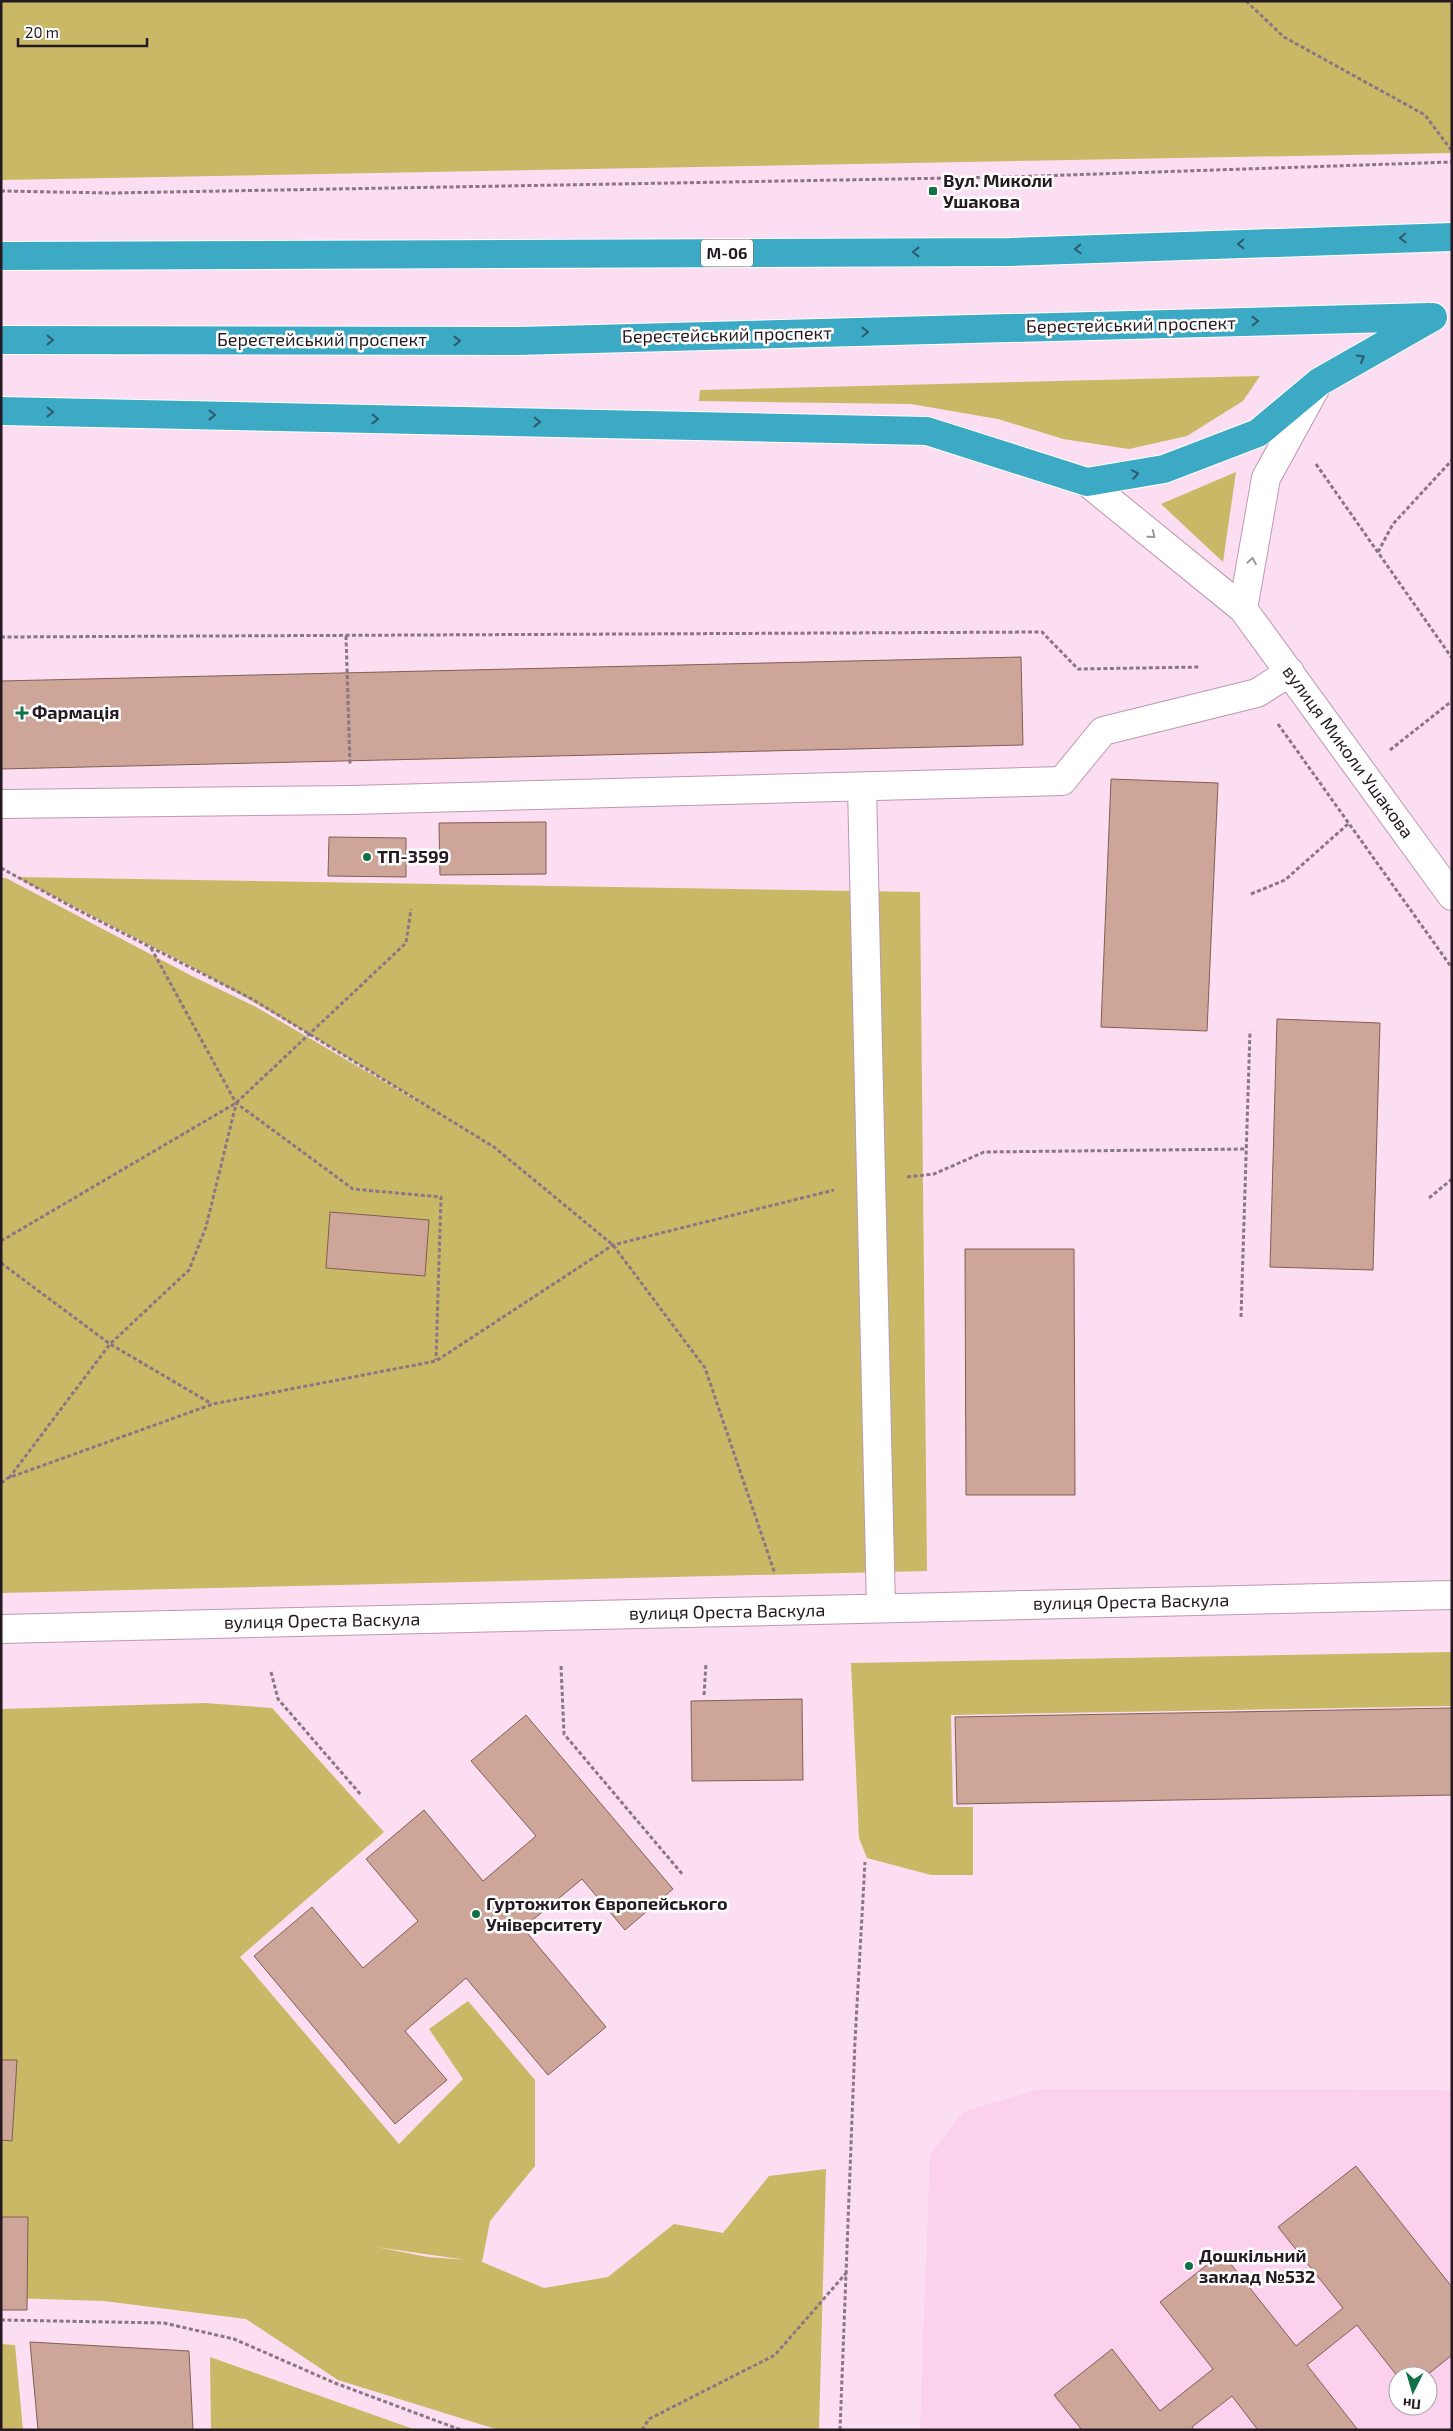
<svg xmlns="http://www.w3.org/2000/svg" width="1453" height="2431" font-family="'Exo 2',sans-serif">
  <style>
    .built { fill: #fcd1ee; fill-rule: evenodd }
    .green { fill: #c9b866; fill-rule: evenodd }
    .building { fill: #cda599; stroke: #825e53 }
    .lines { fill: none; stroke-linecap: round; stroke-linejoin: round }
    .minor-casing { stroke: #bb99b0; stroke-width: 30 }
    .highway-casing { stroke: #fff; stroke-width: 30 }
    .path { stroke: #8b7684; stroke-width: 3; stroke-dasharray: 4 2.5; stroke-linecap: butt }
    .minor { stroke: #fff; stroke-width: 28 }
    .highway { stroke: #3caac5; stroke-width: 28 }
    .oneway { stroke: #2f5a6b }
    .oneway2 { stroke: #9d989c }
    .poi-dot { fill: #107147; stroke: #fff; stroke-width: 2 }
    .labels { text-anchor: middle; stroke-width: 5; stroke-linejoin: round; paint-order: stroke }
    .shield { fill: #fff; stroke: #665e64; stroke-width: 1 }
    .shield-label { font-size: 16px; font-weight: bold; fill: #251922 }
    .poi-label { font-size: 18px; font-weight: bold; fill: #251922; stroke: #fff; text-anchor: start }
    .street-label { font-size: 18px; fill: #251922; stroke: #fff }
  </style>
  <rect width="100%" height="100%" fill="#fbdef1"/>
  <path class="built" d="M 1039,2089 L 1452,2090 L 1452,2430 L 920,2430 L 930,2155 L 963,2112 ZM 1398,2376 L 1428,2376 L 1428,2406 L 1398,2406 Z"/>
  <path class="green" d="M 1,1 L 1452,1 L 1452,153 L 1,180 Z
    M 1260,376 L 1243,401 L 1187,436 L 1129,449 L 1063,439 L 998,419 L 911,404 L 699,401 L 700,390 Z
    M 1236,472 L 1223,562 L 1161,504 Z
    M 16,877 L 920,892 L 927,1571 L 1,1593 L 1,878 L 6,878 L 190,975 L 256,1007 L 436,1112 L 311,1035 L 194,968 Z
    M 1452,1652 L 1452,1706 L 951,1715 L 953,1807 L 973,1807 L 973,1875 L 931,1875 L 867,1858 L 859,1838 L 851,1663 Z
    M 205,1703 L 272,1708 L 384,1832 L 240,1957 L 399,2144 L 463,2079 L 429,2029 L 468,2001 L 535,2080 L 535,2166 L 490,2221 L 482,2262 L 544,2288 L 608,2277 L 674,2224 L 723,2233 L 769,2176 L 826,2169 L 819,2430 L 499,2430 L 338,2380 L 246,2319 L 104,2301 L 10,2298 L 1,2242 L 1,1709 ZM 376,2247 L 467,2260 L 468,2260 L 428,2257 Z
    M 1,2344 L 15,2345 L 23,2430 L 1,2430 Z
    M 210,2357 L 416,2430 L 211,2430 Z"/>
  <path class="building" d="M 1021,657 L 1023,745 L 1,769 L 1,681 Z
    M 1111,779 L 1218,783 L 1207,1031 L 1101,1027 Z
    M 546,822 L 546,874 L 440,875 L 439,823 Z
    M 329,837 L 406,838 L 406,877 L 328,876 Z
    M 1277,1019 L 1380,1023 L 1373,1270 L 1270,1267 Z
    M 330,1212 L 429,1220 L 425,1276 L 326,1268 Z
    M 965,1249 L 1074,1249 L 1075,1495 L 966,1495 Z
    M 802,1699 L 803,1780 L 692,1781 L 691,1701 Z
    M 1452,1708 L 1452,1795 L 957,1804 L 955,1717 Z
    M 526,1715 L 673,1889 L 625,1930 L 582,1879 L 523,1928 L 606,2027 L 548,2075 L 466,1978 L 405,2031 L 447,2080 L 395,2124 L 254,1956 L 312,1907 L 363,1968 L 418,1921 L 366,1859 L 424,1810 L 483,1881 L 536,1836 L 471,1761 Z
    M 1,2060 L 17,2060 L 12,2141 L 1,2140 Z
    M 1356,2166 L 1452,2287 L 1452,2355 L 1426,2376 L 1398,2377 L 1357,2325 L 1307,2365 L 1358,2430 L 1258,2430 L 1232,2396 L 1192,2427 L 1194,2430 L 1082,2430 L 1054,2395 L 1112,2349 L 1160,2411 L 1213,2369 L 1160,2302 L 1222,2253 L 1296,2346 L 1343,2308 L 1278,2227 Z
    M 1,2217 L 28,2217 L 27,2310 L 1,2310 Z
    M 30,2342 L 189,2351 L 193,2430 L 38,2430 Z"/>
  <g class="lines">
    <g class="minor-casing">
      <path id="minor" d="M 1087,482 L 1243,609 L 1452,896
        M 1243,609 L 1266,478 L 1318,383
        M 862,787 L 881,1608
        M 1,804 L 351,800 L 1062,781 L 1103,731 L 1257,693 L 1290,672
        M 1,1629 L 1452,1595"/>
    </g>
    <g class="highway-casing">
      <path id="highway" d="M 1,256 L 1010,252 L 1452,237
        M 1,340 L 518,341 L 1429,317
        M 1,411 L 927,431 L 1087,482 L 1164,469 L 1258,433 L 1319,382 L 1433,317"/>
    </g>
    <path class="path" d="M 1246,1 L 1284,37 L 1425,115 L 1452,151
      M 1,191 L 111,193 L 1008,177 L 1452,162
      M 1316,464 L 1452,658
      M 1378,552 L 1393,524 L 1452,460
      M 346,636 L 350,765
      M 1,637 L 1042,632 L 1078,669 L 1200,667
      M 1278,724 L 1452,968
      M 1390,750 L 1452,701
      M 1,868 L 76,909 L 252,999 L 494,1147 L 613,1245 L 705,1368 L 775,1574
      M 1251,894 L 1285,880 L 1348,824
      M 151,948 L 236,1103 L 353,1189 L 441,1197 L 436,1360
      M 907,1177 L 934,1174 L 984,1152 L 1246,1149
      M 1429,1198 L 1452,1179
      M 1,1241 L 236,1103 L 406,943 L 411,909
      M 1,1263 L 110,1344 L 212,1404
      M 1241,1317 L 1250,1031
      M 9,1478 L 110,1344 L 189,1270 L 206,1227 L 236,1104
      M 1,1483 L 8,1478 L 213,1404 L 436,1361 L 613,1245 L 834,1190
      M 561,1666 L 564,1734 L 683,1875
      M 271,1672 L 278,1699 L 361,1795
      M 704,1695 L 706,1663
      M 1,2320 L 164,2323 L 234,2339 L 335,2383 L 461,2430
      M 642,2430 L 649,2419 L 775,2355 L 847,2272
      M 840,2430 L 855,2041 L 865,1862"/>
    <use href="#minor" class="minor"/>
    <use href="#highway" class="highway"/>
  </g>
  <defs><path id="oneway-chevron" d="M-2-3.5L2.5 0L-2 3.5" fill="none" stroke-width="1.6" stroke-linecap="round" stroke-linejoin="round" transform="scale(1.25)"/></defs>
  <g class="oneway">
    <use href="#oneway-chevron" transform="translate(1403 238) rotate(178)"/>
    <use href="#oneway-chevron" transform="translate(1241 244) rotate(178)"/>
    <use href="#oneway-chevron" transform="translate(1078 249) rotate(178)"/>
    <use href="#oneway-chevron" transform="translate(916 252) rotate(180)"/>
    <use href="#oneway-chevron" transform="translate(1255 321) rotate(-1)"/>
    <use href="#oneway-chevron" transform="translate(865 332) rotate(-1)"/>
    <use href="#oneway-chevron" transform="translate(50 340)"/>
    <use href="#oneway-chevron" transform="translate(457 341)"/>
    <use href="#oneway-chevron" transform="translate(1361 358) rotate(-30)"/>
    <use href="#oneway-chevron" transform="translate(50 412) rotate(1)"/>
    <use href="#oneway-chevron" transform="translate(212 415) rotate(1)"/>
    <use href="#oneway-chevron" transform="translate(375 419) rotate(1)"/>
    <use href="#oneway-chevron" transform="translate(537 422) rotate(1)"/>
    <use href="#oneway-chevron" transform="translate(1135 474) rotate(-10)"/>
  </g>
  <g class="oneway2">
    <use href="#oneway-chevron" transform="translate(1152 535) rotate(39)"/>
    <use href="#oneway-chevron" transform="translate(1252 561) rotate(-80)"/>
  </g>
  <g class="poi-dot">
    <rect x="928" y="186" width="10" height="10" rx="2.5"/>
    <path d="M19.5 705.5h5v5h5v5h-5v5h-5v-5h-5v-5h5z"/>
    <circle cx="367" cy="857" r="5"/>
    <circle cx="476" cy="1914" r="5"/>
    <circle cx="1189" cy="2266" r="5"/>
  </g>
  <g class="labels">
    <rect class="shield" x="701" y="239.5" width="52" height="27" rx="4"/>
    <g class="shield-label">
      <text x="727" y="259">М-06</text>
    </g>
    <g class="poi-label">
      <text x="943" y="187">Вул. Миколи<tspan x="943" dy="21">Ушакова</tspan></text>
      <text x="32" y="719">Фармація</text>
      <text x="377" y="863">ТП-3599</text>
      <text x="486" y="1910">Гуртожиток Європейського<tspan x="486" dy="21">Університету</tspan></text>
      <text x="1199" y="2262">Дошкільний<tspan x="1199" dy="21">заклад №532</tspan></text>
    </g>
    <g class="street-label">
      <text transform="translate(1131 325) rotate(-1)" y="6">Берестейський проспект</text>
      <text transform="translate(727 335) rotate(-1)" y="6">Берестейський проспект</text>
      <text x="322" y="346">Берестейський проспект</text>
      <text transform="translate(1348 752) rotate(54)" y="6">вулиця Миколи Ушакова</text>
      <text transform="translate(1131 1602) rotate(-1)" y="6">вулиця Ореста Васкула</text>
      <text transform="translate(727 1612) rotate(-1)" y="6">вулиця Ореста Васкула</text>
      <text transform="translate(322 1621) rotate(-1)" y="6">вулиця Ореста Васкула</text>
    </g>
  </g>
  <rect width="1453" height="2431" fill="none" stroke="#251922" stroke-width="5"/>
  <g transform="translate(1413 2391) rotate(185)"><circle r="24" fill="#ffffff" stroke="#a8a3a7"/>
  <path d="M0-4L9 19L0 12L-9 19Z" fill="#107147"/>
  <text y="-8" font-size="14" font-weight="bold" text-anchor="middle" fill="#251922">Пн</text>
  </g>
  <path d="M18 38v8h129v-8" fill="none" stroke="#251922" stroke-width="2.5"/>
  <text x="25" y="38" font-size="15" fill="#251922" stroke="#ffffff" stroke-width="4" paint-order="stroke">20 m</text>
</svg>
